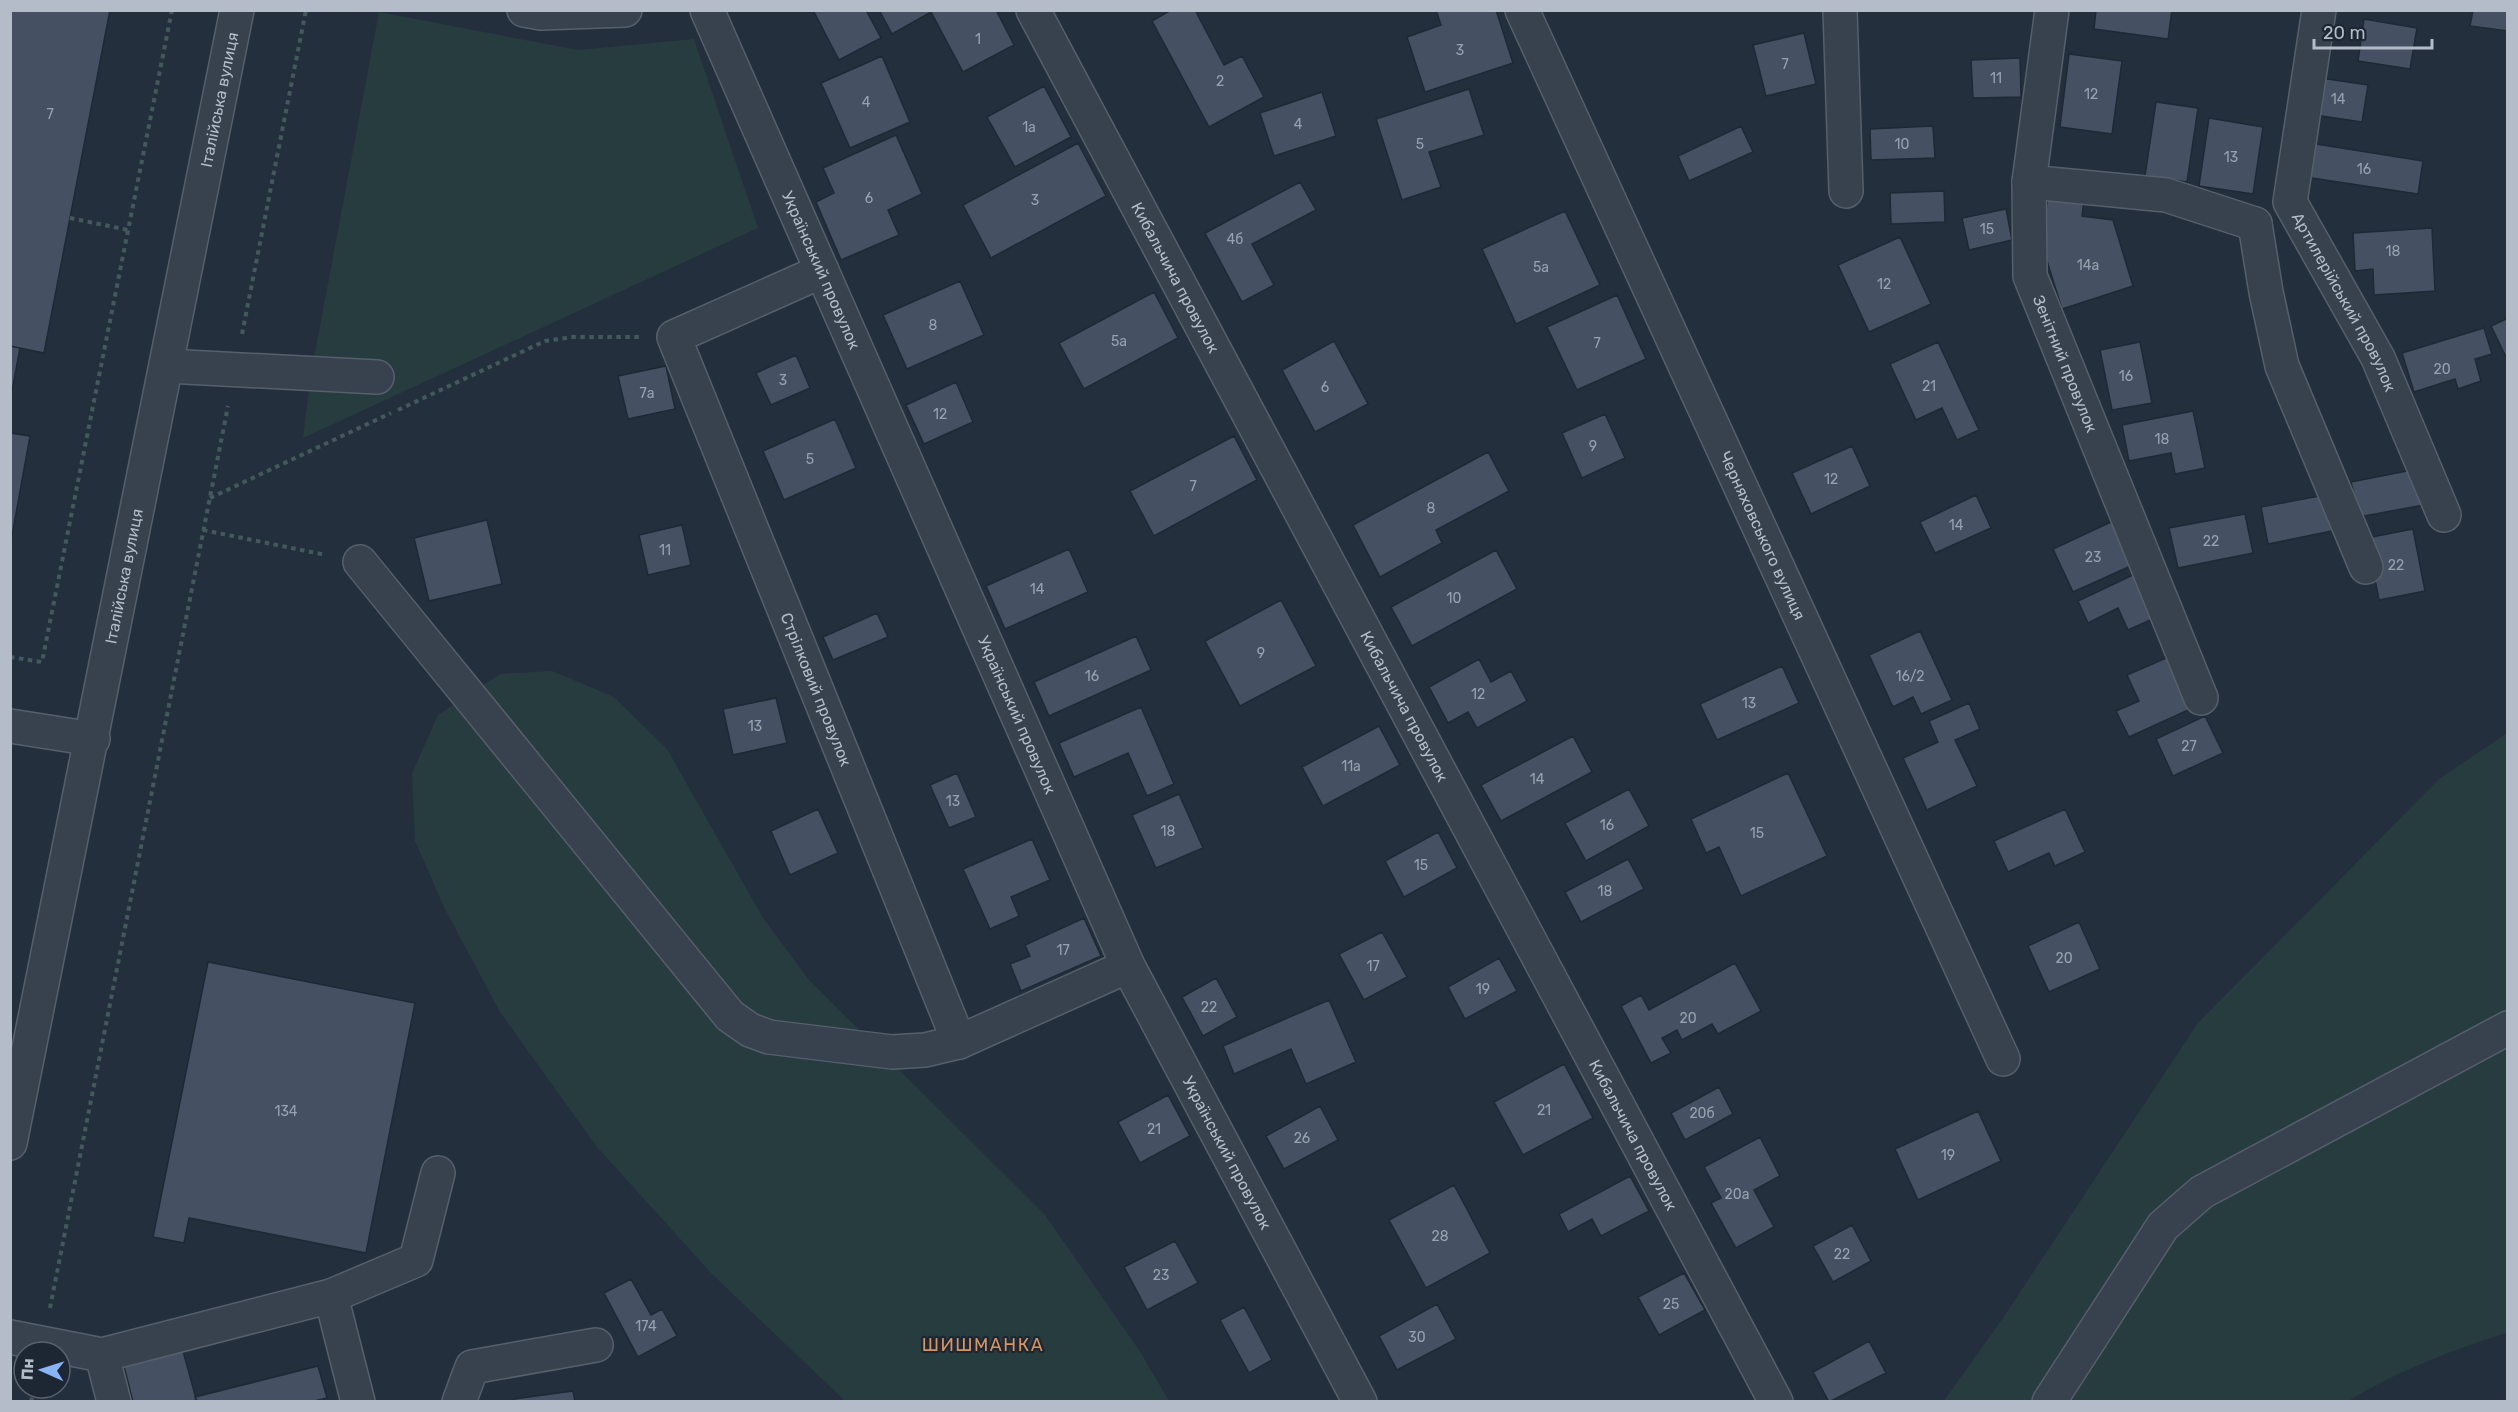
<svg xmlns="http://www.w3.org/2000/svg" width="2518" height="1412" font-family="Rubik,sans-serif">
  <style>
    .green { fill: #263c3f }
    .building { fill: #455162; stroke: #1f2835; stroke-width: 1.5 }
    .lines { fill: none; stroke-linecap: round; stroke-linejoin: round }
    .minor-casing { stroke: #565f6c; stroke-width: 36 }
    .path { stroke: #44595c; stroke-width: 4; stroke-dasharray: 4.5 4.5; stroke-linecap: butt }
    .minor { stroke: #38414e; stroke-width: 33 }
    .labels { text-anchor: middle; stroke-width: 4.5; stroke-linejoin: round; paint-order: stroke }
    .number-label { font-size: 14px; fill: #98a1af }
    .street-label { font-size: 16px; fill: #b4bcc9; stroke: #1d2633 }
    .neighbourhood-label { font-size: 18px; letter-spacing: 1.5px; fill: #d59563; stroke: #1d2633 }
  </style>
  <rect width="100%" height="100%" fill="#242f3e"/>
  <path class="green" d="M 379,12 L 578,50 L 694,39 L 758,228 L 303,438 L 311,374 Z
    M 552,671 L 614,697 L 667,749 L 763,918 L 809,980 L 1045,1215 L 1139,1350 L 1169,1401 L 845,1401 L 711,1273 L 597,1147 L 500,1012 L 445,909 L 415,841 L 412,773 L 438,715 L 500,674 Z
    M 2507,733 L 2507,1333 C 2451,1350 2398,1371 2348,1401 L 1943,1402 L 2003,1318 L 2198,1023 L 2439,779 Z"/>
  <path class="building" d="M 10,10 L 110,10 L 44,353 L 10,346 Z
    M 813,10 L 866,10 L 881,38 L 839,60 Z
    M 879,10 L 996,10 L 1014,45 L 963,72 L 931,12 L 892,34 Z
    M 1171,10 L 1195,10 L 1224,65 L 1242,56 L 1264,97 L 1209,127 L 1152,21 Z
    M 1436,10 L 1496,10 L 1513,63 L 1425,92 L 1407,37 L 1441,25 Z
    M 2096,10 L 2172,10 L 2168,39 L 2094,29 Z
    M 2473,10 L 2508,10 L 2508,31 L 2470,26 Z
    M 2364,19 L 2417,28 L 2410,69 L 2358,61 Z
    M 1804,33 L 1816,84 L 1766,96 L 1753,45 Z
    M 2069,54 L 2122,61 L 2112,134 L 2060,127 Z
    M 882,56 L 910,122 L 850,148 L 821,83 Z
    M 2020,58 L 2021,97 L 1973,98 L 1971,60 Z
    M 2314,77 L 2368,85 L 2362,122 L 2308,114 Z
    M 1044,86 L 1071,137 L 1015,167 L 987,117 Z
    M 1469,89 L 1484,135 L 1429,152 L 1441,187 L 1402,200 L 1376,119 Z
    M 1322,92 L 1336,136 L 1274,156 L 1260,113 Z
    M 2156,102 L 2198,108 L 2187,182 L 2145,176 Z
    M 2209,118 L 2263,127 L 2253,194 L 2199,186 Z
    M 1741,126 L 1753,152 L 1689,181 L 1678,156 Z
    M 1933,126 L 1935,158 L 1871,160 L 1870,129 Z
    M 896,135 L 922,194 L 888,210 L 899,235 L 841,260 L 816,202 L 834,193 L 823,168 Z
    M 1078,143 L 1106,196 L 991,258 L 963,205 Z
    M 2310,143 L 2423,161 L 2418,194 L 2305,177 Z
    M 1300,182 L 1316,210 L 1252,244 L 1274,285 L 1242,302 L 1205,233 Z
    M 1944,191 L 1945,222 L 1891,224 L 1890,193 Z
    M 2048,195 L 2084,200 L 2082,216 L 2113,220 L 2133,286 L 2062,309 L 2042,245 Z
    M 2006,209 L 2012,240 L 1969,250 L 1962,218 Z
    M 1565,211 L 1600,285 L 1516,324 L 1482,249 Z
    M 2432,228 L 2435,291 L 2374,295 L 2373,269 L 2355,271 L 2353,233 Z
    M 1900,237 L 1931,304 L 1869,332 L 1838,265 Z
    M 960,281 L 984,335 L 907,369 L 883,315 Z
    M 1154,292 L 1178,338 L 1084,389 L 1059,343 Z
    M 1617,295 L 1646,359 L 1577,390 L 1547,327 Z
    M 2508,318 L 2508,361 L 2491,326 Z
    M 2484,328 L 2492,354 L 2475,359 L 2481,381 L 2458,389 L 2455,379 L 2414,392 L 2402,353 Z
    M 1334,341 L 1368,404 L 1315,432 L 1282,370 Z
    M 1938,342 L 1979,430 L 1957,440 L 1942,408 L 1916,420 L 1890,364 Z
    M 2140,342 L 2152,403 L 2112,410 L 2100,350 Z
    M 10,346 L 20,348 L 10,402 Z
    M 796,355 L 810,388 L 771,405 L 756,373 Z
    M 666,366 L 675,409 L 628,419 L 618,376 Z
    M 956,382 L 973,422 L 924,444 L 906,405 Z
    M 2193,411 L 2205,468 L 2175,474 L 2171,453 L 2129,461 L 2122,425 Z
    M 1605,414 L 1625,458 L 1582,478 L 1562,433 Z
    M 835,419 L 856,468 L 784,500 L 763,451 Z
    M 10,433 L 30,436 L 10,547 Z
    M 1234,436 L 1257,480 L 1154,536 L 1130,491 Z
    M 1852,446 L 1870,486 L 1811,514 L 1792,473 Z
    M 1488,452 L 1509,491 L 1436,530 L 1442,543 L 1380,577 L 1353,525 Z
    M 2422,468 L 2429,504 L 2359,517 L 2351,482 Z
    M 1976,495 L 1991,528 L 1935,553 L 1920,522 Z
    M 2325,495 L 2332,531 L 2268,544 L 2261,507 Z
    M 2245,514 L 2253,553 L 2178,568 L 2169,528 Z
    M 487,520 L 502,584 L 429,601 L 414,538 Z
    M 2113,521 L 2133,565 L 2073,592 L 2053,549 Z
    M 682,525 L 691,565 L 648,575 L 639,535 Z
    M 2413,529 L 2425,591 L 2379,600 L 2367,538 Z
    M 1069,549 L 1088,592 L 1005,629 L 986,586 Z
    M 1496,550 L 1517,589 L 1412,646 L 1391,607 Z
    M 2137,573 L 2157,617 L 2128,630 L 2118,608 L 2088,623 L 2078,601 Z
    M 1281,600 L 1316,666 L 1240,706 L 1205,641 Z
    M 877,613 L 888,637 L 833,660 L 823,637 Z
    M 1920,631 L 1952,700 L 1921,714 L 1913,697 L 1893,707 L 1869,655 Z
    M 1136,636 L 1151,670 L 1049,716 L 1034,682 Z
    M 2173,655 L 2197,706 L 2129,737 L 2116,711 L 2139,701 L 2127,675 Z
    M 1479,659 L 1491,682 L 1511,671 L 1527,701 L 1477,728 L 1468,712 L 1448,723 L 1429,687 Z
    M 1782,666 L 1799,703 L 1717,740 L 1700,704 Z
    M 776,698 L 787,743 L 733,755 L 723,709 Z
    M 1969,703 L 1980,729 L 1955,740 L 1977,786 L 1927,810 L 1903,758 L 1938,742 L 1929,721 Z
    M 1141,707 L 1174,784 L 1147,796 L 1128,753 L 1074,777 L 1059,743 Z
    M 2205,716 L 2223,753 L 2173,776 L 2156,739 Z
    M 1379,726 L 1400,765 L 1323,806 L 1302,767 Z
    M 1573,736 L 1592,772 L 1501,821 L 1481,785 Z
    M 957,773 L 976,817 L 949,828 L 930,785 Z
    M 1788,773 L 1827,856 L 1741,896 L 1719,847 L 1706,853 L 1691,819 Z
    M 1629,789 L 1649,826 L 1586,861 L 1565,823 Z
    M 1179,794 L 1203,848 L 1156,868 L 1132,815 Z
    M 818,809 L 838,853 L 790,875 L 771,831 Z
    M 2065,809 L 2085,852 L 2055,866 L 2049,853 L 2008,872 L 1994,841 Z
    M 1438,832 L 1457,868 L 1404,897 L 1385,861 Z
    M 1032,839 L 1050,880 L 1011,897 L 1019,916 L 990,929 L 963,869 Z
    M 1628,859 L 1644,889 L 1581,922 L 1565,892 Z
    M 1084,918 L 1101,956 L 1021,991 L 1010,964 L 1030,956 L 1025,945 Z
    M 2079,922 L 2100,969 L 2049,992 L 2028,946 Z
    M 1382,932 L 1407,977 L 1364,1000 L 1339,954 Z
    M 1499,958 L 1517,991 L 1465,1019 L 1448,987 Z
    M 208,962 L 415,1003 L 366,1253 L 189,1218 L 184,1243 L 153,1237 Z
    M 1735,963 L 1761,1011 L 1718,1034 L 1712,1024 L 1682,1040 L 1677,1030 L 1662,1038 L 1671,1053 L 1651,1063 L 1621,1006 L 1641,995 L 1649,1010 Z
    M 1216,978 L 1237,1017 L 1203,1036 L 1182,997 Z
    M 1329,1000 L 1356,1062 L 1306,1084 L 1291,1049 L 1234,1074 L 1223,1046 Z
    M 1564,1064 L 1593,1118 L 1523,1155 L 1494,1102 Z
    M 1719,1087 L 1733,1114 L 1685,1140 L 1671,1113 Z
    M 1168,1095 L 1190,1136 L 1140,1163 L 1118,1122 Z
    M 1320,1106 L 1338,1140 L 1284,1169 L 1266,1136 Z
    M 1978,1111 L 2001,1161 L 1918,1200 L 1895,1149 Z
    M 1760,1137 L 1780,1176 L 1754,1190 L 1774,1227 L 1736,1248 L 1711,1203 L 1721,1198 L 1704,1167 Z
    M 1630,1176 L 1649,1211 L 1601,1236 L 1592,1219 L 1568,1232 L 1559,1214 Z
    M 1454,1185 L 1490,1253 L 1426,1288 L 1389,1220 Z
    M 1852,1225 L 1871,1261 L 1833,1282 L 1813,1246 Z
    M 1175,1241 L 1198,1283 L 1147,1310 L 1124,1267 Z
    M 1684,1273 L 1705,1310 L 1659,1335 L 1638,1297 Z
    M 631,1279 L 651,1315 L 662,1309 L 677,1336 L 638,1357 L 604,1293 Z
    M 1437,1304 L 1456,1339 L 1397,1370 L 1379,1336 Z
    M 1244,1307 L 1272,1360 L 1249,1373 L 1220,1320 Z
    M 1869,1341 L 1886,1373 L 1829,1402 L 1813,1372 Z
    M 183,1351 L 197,1402 L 133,1402 L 124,1366 Z
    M 318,1366 L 327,1398 L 310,1402 L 197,1402 L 195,1397 Z
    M 573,1391 L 575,1402 L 514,1402 L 514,1399 Z"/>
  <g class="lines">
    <g class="minor-casing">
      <g id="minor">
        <path d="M 524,10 L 541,13 L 625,10"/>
        <path id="s1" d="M 707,10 L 1128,966 L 1360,1402"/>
        <path id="s2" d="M 1033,10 L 1776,1402"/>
        <path id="s3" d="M 1522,10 L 2003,1059"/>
        <path d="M 1840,10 L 1846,191"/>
        <path id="s4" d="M 2052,10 L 2029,182 L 2030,276 L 2201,698"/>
        <path id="s5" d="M 2319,10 L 2290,202 L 2378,358 L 2444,515"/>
        <path d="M 2029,182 L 2166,195 L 2255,224"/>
        <path d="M 2255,224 L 2266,292 L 2282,366 L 2366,567"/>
        <path id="s6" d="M 822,271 L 674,337 L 959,1042"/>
        <path d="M 167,366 L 377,377"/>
        <path d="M 360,562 L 730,1016 L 750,1030 L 769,1037 L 892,1052 L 925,1050 L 959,1042 L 1128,966"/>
        <path d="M 10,726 L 93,739"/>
        <path id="s7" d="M 10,1143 L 237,10"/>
        <path d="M 331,1296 L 358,1402"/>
        <path d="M 10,1337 L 102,1355 L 331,1296 L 416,1260 L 438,1173"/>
        <path d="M 102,1355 L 114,1402"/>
        <path d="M 459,1402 L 472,1367 L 596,1345"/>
        <path d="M 2049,1402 L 2163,1226 L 2202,1192 L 2508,1028"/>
      </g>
    </g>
    <path class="path" d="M 70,218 L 128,230
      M 242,334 L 306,10
      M 398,410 L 545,341 L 573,337 L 639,337
      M 210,498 L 391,413
      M 203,530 L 326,555
      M 10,657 L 42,662 L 172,10
      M 10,816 L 10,817
      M 50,1308 L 228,406
      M 31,1402 L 34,1388"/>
    <use href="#minor" class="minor"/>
  </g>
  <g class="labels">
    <g class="number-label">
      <text x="978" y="44">1</text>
      <text x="1460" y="55">3</text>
      <text x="1785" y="69">7</text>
      <text x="1996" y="83">11</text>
      <text x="1220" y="86">2</text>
      <text x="2091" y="99">12</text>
      <text x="2338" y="104">14</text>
      <text x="866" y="107">4</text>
      <text x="50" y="119">7</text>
      <text x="1298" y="129">4</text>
      <text x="1029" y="132">1а</text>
      <text x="1420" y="149">5</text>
      <text x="1902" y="149">10</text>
      <text x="2231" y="162">13</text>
      <text x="2364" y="174">16</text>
      <text x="869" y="203">6</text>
      <text x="1035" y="205">3</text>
      <text x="1987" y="234">15</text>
      <text x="1235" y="244">4б</text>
      <text x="2393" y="256">18</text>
      <text x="2088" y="270">14а</text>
      <text x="1541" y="272">5а</text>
      <text x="1884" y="289">12</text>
      <text x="933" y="330">8</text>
      <text x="1119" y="346">5а</text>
      <text x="1597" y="348">7</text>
      <text x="2442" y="374">20</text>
      <text x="2126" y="381">16</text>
      <text x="783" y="385">3</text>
      <text x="1929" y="391">21</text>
      <text x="1325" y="392">6</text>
      <text x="647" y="398">7а</text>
      <text x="940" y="419">12</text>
      <text x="2162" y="444">18</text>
      <text x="1593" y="451">9</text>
      <text x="810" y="464">5</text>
      <text x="1831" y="484">12</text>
      <text x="1193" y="491">7</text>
      <text x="1431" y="513">8</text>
      <text x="1956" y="530">14</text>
      <text x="2211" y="546">22</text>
      <text x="665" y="555">11</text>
      <text x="2093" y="562">23</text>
      <text x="2396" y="570">22</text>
      <text x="1037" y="594">14</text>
      <text x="1454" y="603">10</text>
      <text x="1261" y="658">9</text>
      <text x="1092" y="681">16</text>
      <text x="1910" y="681">16/2</text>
      <text x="1478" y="699">12</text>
      <text x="1749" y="708">13</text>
      <text x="755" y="731">13</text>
      <text x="2189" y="751">27</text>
      <text x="1351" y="771">11а</text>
      <text x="1537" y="784">14</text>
      <text x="953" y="806">13</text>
      <text x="1607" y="830">16</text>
      <text x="1168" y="836">18</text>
      <text x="1757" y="838">15</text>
      <text x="1421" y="870">15</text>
      <text x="1605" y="896">18</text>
      <text x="1063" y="955">17</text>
      <text x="2064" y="963">20</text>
      <text x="1373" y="971">17</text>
      <text x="1483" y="994">19</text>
      <text x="1209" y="1012">22</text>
      <text x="1688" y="1023">20</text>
      <text x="1544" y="1115">21</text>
      <text x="286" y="1116">134</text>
      <text x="1702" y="1118">20б</text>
      <text x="1154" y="1134">21</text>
      <text x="1302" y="1143">26</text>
      <text x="1948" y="1160">19</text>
      <text x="1737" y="1199">20а</text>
      <text x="1440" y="1241">28</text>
      <text x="1842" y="1259">22</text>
      <text x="1161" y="1280">23</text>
      <text x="1671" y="1309">25</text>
      <text x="646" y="1331">174</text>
      <text x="1417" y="1342">30</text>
    </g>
    <g class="street-label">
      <text dy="6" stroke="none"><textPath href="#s7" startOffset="1064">Італійська вулиця</textPath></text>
      <text dy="6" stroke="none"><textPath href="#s1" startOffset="284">Український провулок</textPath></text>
      <text dy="6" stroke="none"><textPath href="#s2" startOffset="303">Кибальчича провулок</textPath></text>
      <text dy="6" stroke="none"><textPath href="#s5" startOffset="308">Артилерійський провулок</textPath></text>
      <text dy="6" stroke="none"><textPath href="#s4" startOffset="362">Зенітний провулок</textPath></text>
      <text dy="6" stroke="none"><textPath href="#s3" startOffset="578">Черняховського вулиця</textPath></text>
      <text dy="6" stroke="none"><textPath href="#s7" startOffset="578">Італійська вулиця</textPath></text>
      <text dy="6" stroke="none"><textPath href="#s6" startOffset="542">Стрілковий провулок</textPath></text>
      <text dy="6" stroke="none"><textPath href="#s2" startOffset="789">Кибальчича провулок</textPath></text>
      <text dy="6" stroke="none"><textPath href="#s1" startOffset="770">Український провулок</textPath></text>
      <text dy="6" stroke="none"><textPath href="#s2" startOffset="1275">Кибальчича провулок</textPath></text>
      <text dy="6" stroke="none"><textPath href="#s1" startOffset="1256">Український провулок</textPath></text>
    </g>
    <g class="neighbourhood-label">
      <text x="983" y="1351">ШИШМАНКА</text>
    </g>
  </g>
  <rect width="2518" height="1412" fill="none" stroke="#b4bcc9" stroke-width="24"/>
  <g transform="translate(42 1370) rotate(273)"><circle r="28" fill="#1d2633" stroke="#59626f" stroke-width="1.5"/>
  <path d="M0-4.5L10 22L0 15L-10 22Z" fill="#8ab4f8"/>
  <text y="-9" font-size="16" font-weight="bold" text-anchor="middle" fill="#b4bcc9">Пн</text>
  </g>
  <path d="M2314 39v9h118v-9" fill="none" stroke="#b4bcc9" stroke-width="3"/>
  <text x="2323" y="39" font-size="18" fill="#b4bcc9" stroke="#1d2633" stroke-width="4.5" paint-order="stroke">20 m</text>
</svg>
